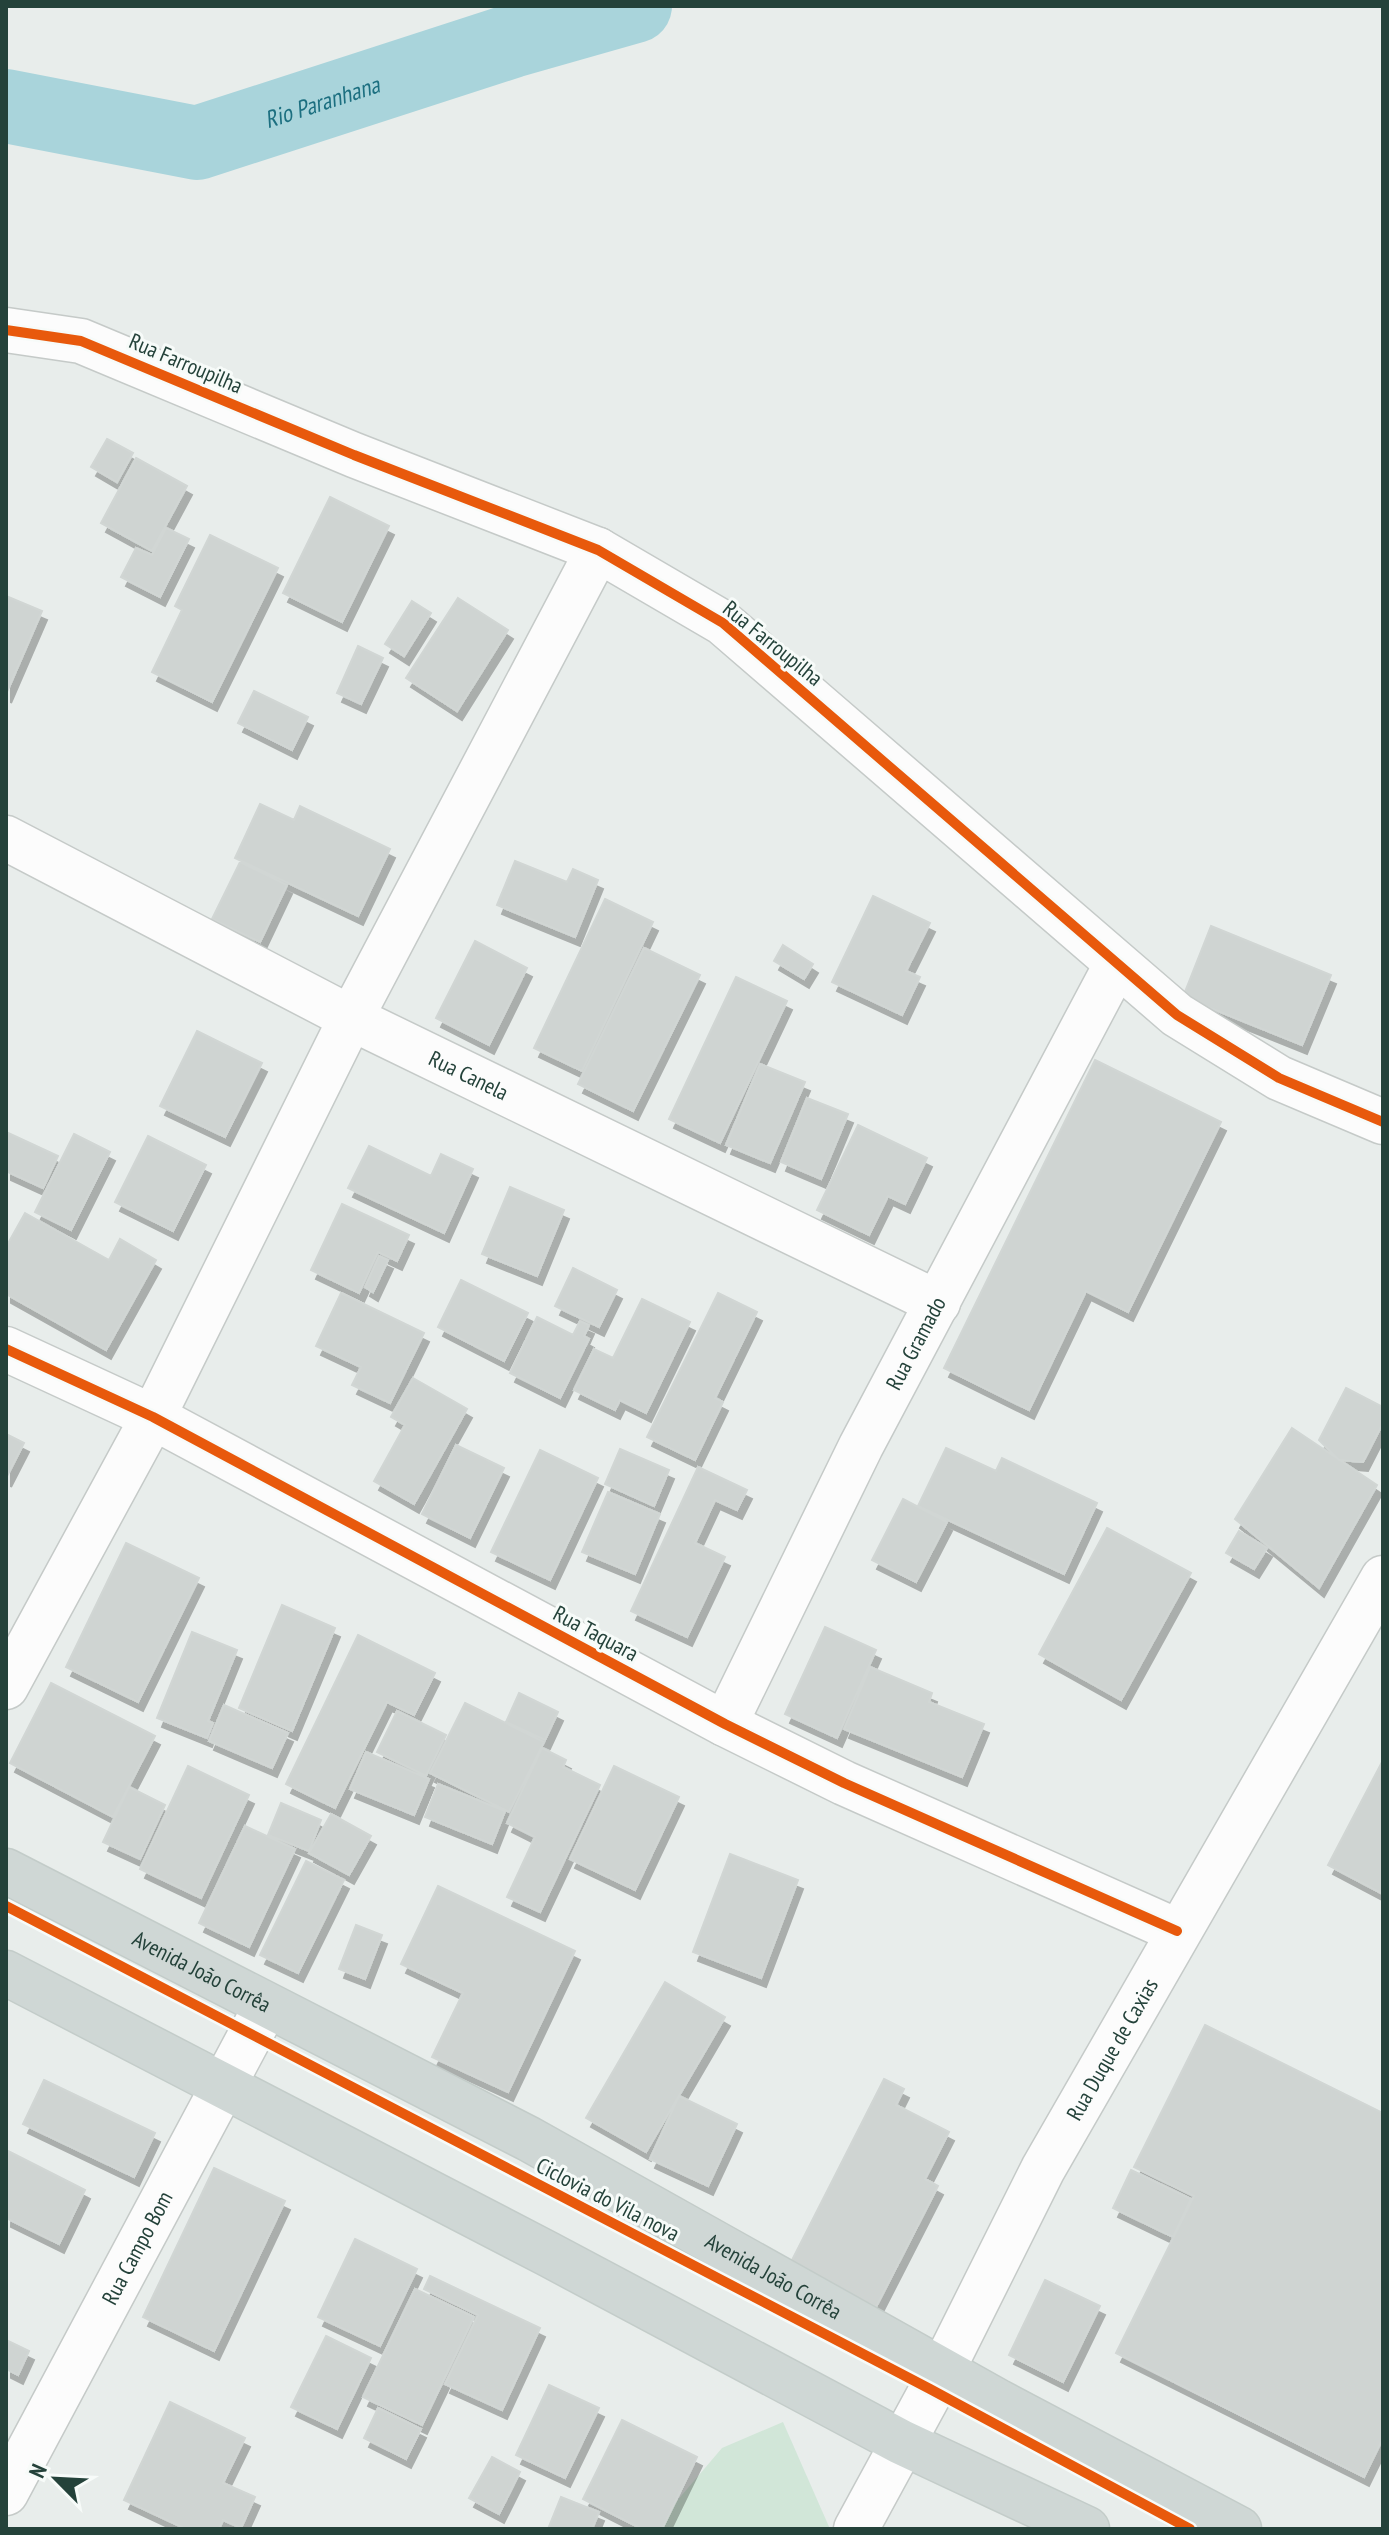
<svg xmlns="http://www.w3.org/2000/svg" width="1389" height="2535" font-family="'PT Sans Narrow',sans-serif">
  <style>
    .green { fill: #d1e6d8 }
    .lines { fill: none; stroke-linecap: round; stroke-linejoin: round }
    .river { stroke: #a9d4db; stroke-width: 74 }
    .building { fill: #cfd4d2; stroke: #d1d6d4; stroke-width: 2; filter: url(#shadow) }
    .minor-casing { stroke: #c5cac8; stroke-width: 47 }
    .major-casing { stroke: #c3ccc9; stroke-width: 47 }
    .minor { stroke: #fcfcfc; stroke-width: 44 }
    .major { stroke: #cfd7d5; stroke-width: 44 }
    .cycleway-casing { stroke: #f7fbf9; stroke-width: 15 }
    .cycleway { stroke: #e8590c; stroke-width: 10 }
    .labels { text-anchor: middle; stroke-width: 6; stroke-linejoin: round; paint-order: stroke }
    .street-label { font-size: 22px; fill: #24423a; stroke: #f7fbf9 }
    .water-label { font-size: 24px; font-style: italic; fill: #1c6f80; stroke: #f7fbf9 }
  </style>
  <defs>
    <filter id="shadow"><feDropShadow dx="5" dy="9" stdDeviation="0" flood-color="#0004"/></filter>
  </defs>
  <rect width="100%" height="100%" fill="#e8edeb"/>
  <path class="green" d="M 783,2422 L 830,2529 L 659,2529 L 676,2502 L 722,2448 Z"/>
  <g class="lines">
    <path class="river" id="s1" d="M 6,106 L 197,143 L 512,41 L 635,6"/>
  </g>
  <path class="building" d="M 107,439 L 133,453 L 117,482 L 91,467 Z
    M 136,458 L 187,486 L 152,551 L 101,523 Z
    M 330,497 L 389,526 L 342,622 L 283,593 Z
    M 166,528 L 189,539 L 160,597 L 121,577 L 136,548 L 152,555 Z
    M 210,535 L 278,568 L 212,702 L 152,672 L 182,610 L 175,606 Z
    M 6,596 L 42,611 L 6,694 Z
    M 458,598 L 508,630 L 457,711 L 406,678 Z
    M 412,601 L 431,613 L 404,656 L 385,644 Z
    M 358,646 L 383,658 L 361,704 L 337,693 Z
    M 254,691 L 308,717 L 292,750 L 238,723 Z
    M 260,804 L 294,820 L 300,806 L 390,849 L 358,916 L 235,858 Z
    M 515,861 L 567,882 L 573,869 L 598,880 L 575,937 L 497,905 Z
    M 240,862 L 287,885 L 260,942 L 212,919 Z
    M 873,896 L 930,923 L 906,971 L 920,977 L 902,1015 L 832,982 Z
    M 605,899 L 653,922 L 582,1071 L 534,1048 Z
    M 1211,926 L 1331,975 L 1302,1045 L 1183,997 Z
    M 475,941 L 527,968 L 489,1045 L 436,1018 Z
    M 783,945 L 813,964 L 804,979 L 774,961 Z
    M 644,948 L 700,975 L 633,1111 L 578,1084 Z
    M 736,977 L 787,1001 L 720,1143 L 669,1119 Z
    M 197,1031 L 262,1063 L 225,1137 L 160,1106 Z
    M 1095,1060 L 1221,1122 L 1128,1312 L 1086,1291 L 1029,1410 L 944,1368 Z
    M 760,1064 L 805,1082 L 770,1163 L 726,1145 Z
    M 807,1098 L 848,1114 L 821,1179 L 781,1162 Z
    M 858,1125 L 927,1158 L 905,1204 L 888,1196 L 869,1235 L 817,1210 Z
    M 6,1132 L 58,1156 L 43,1188 L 6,1171 Z
    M 74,1134 L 110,1152 L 71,1230 L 35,1212 Z
    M 148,1136 L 206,1165 L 173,1231 L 115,1202 Z
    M 369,1146 L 431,1176 L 441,1154 L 473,1169 L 444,1233 L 348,1188 Z
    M 510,1187 L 564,1210 L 537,1276 L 482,1254 Z
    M 342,1204 L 409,1235 L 397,1261 L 378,1252 L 359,1293 L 311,1270 Z
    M 25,1213 L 109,1260 L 120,1239 L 156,1260 L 106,1350 L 6,1294 L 6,1247 Z
    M 379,1256 L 388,1260 L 373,1292 L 365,1287 Z
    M 573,1268 L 617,1290 L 599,1327 L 555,1306 Z
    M 461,1280 L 528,1313 L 504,1361 L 438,1327 Z
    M 341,1293 L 424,1333 L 390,1403 L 352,1385 L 361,1367 L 316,1346 Z
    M 718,1293 L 757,1312 L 715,1398 L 723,1402 L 695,1460 L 647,1437 Z
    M 642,1299 L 690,1322 L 646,1413 L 620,1400 L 615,1410 L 574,1390 L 594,1349 L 613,1358 Z
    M 537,1317 L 573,1335 L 580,1321 L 589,1325 L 584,1336 L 589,1339 L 560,1398 L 510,1373 Z
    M 413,1378 L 467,1409 L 414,1504 L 374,1481 L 405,1425 L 391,1417 Z
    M 1346,1388 L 1383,1407 L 1383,1423 L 1363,1462 L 1339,1460 L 1319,1440 Z
    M 1292,1428 L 1377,1485 L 1319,1588 L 1235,1519 Z
    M 6,1434 L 24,1443 L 6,1478 Z
    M 456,1445 L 504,1468 L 470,1538 L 422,1514 Z
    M 946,1448 L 996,1471 L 1002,1458 L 1097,1503 L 1064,1574 L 918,1506 Z
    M 620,1449 L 669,1470 L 654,1506 L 605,1484 Z
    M 540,1450 L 598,1478 L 550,1580 L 491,1552 Z
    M 698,1467 L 747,1490 L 737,1510 L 715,1500 L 695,1543 L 725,1557 L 687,1637 L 631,1611 Z
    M 608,1492 L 660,1514 L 635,1574 L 582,1552 Z
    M 903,1499 L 947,1522 L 916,1582 L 872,1560 Z
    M 1107,1528 L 1191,1573 L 1121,1700 L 1039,1654 Z
    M 1239,1531 L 1267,1548 L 1254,1569 L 1226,1553 Z
    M 126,1543 L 199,1578 L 138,1702 L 66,1667 Z
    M 282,1605 L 335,1628 L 292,1731 L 239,1708 Z
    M 825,1627 L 876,1650 L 837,1738 L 785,1714 Z
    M 192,1632 L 237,1650 L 208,1721 L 213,1723 L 207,1738 L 157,1718 Z
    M 358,1635 L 435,1673 L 414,1715 L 387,1702 L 335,1808 L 286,1784 Z
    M 870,1667 L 932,1693 L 929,1702 L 984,1724 L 962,1777 L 844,1729 Z
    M 51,1683 L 155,1736 L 113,1817 L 10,1763 Z
    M 519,1693 L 558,1712 L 545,1740 L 506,1722 Z
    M 465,1703 L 544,1742 L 509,1812 L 430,1773 Z
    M 224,1705 L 288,1733 L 272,1768 L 209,1741 Z
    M 397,1711 L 446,1735 L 426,1776 L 377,1752 Z
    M 542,1748 L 566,1760 L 563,1767 L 600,1785 L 540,1912 L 507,1897 L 535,1837 L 507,1823 Z
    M 366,1752 L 429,1779 L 414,1815 L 350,1789 Z
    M 1382,1762 L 1383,1762 L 1383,1894 L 1328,1865 Z
    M 188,1766 L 249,1795 L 201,1898 L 140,1869 Z
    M 614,1766 L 679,1797 L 635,1890 L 570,1859 Z
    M 438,1784 L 505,1811 L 492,1844 L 425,1817 Z
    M 129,1787 L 165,1805 L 140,1859 L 103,1842 Z
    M 281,1803 L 321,1820 L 309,1851 L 268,1835 Z
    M 331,1814 L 371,1836 L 349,1875 L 309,1853 Z
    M 245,1826 L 295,1849 L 249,1947 L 199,1923 Z
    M 730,1854 L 798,1880 L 761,1978 L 693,1952 Z
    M 306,1861 L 344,1880 L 298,1973 L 260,1955 Z
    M 438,1886 L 575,1951 L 508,2092 L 432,2057 L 463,1993 L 401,1964 Z
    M 356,1925 L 382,1935 L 365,1979 L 339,1969 Z
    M 665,1982 L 725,2017 L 646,2152 L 586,2118 Z
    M 1205,2025 L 1383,2113 L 1383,2438 L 1364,2477 L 1116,2353 L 1194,2196 L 1134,2167 Z
    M 884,2079 L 904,2089 L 896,2105 L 949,2132 L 925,2179 L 938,2186 L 876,2307 L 790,2264 Z
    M 44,2080 L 155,2133 L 134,2177 L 23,2124 Z
    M 679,2096 L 737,2124 L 708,2186 L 650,2159 Z
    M 8,2151 L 85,2190 L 59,2244 L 6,2218 Z
    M 214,2168 L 285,2201 L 214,2351 L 143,2317 Z
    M 1131,2170 L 1191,2199 L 1173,2237 L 1113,2208 Z
    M 355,2239 L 417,2269 L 380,2346 L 318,2317 Z
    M 430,2276 L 540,2328 L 502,2410 L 445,2384 L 478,2315 L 424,2289 Z
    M 1045,2280 L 1100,2306 L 1063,2382 L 1009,2355 Z
    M 415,2289 L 474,2317 L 422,2425 L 363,2397 Z
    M 326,2336 L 371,2358 L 337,2429 L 291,2407 Z
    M 6,2340 L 29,2351 L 18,2375 L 6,2369 Z
    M 549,2385 L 599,2408 L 565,2478 L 516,2455 Z
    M 170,2402 L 245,2438 L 223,2483 L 255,2497 L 241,2528 L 223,2520 L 219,2529 L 186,2529 L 124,2500 Z
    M 378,2408 L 421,2429 L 406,2459 L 364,2438 Z
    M 622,2420 L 697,2457 L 662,2529 L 642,2529 L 583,2499 Z
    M 492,2457 L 520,2472 L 499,2514 L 469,2498 Z
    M 561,2497 L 599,2512 L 592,2529 L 548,2529 Z"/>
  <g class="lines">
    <g class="minor-casing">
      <g id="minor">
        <path d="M 6,330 L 81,341 L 354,455 L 598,550 L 723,623 L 1177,1015 L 1279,1078 L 1383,1122"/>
        <path id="s2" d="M 6,838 L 351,1018 L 938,1303"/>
        <path d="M 6,1349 L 153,1417 L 725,1724 L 844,1783 L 1177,1931"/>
        <path d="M 6,1687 L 153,1417 L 351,1018 L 598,550"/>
        <path id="s3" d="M 725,1724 L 861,1446 L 1116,965"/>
        <path id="s4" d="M 6,2493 L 266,2006"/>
        <path id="s5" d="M 856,2529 L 943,2369 L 1043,2169 L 1383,1578"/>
      </g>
    </g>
    <g class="major-casing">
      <g id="major">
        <path id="s6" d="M 6,1871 L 529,2139 L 997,2401 L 1239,2529"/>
        <path d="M 6,1973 L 548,2254 L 901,2442 L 1087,2529"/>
      </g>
    </g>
    <use href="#minor" class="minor"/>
    <use href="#major" class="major"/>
    <g class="cycleway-casing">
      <path id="cycleway" d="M 6,330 L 81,341 L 354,455 L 598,550 L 723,623 L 1177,1015 L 1279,1078 L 1383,1122
        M 6,1349 L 153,1417 L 725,1724 L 844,1783 L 1177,1931
        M 6,1906 L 930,2389 L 1190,2529"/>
    </g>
    <use href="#cycleway" class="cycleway"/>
  </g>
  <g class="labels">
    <g class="street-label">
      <text transform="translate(186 363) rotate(23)" y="8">Rua Farroupilha</text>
      <text transform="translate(773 643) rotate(39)" y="8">Rua Farroupilha</text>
      <text dy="8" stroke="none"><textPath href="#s2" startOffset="520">Rua Canela</textPath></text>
      <text dy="8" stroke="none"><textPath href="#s3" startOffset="426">Rua Gramado</textPath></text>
      <text transform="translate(596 1633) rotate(28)" y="8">Rua Taquara</text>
      <text dy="8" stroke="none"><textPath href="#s6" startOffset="220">Avenida João Corrêa</textPath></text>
      <text dy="8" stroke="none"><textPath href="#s5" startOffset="544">Rua Duque de Caxias</textPath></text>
      <text transform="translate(608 2199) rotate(27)" y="8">Ciclovia do Vila nova</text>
      <text dy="8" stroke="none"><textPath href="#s4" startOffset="278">Rua Campo Bom</textPath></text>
      <text dy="8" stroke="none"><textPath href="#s6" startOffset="868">Avenida João Corrêa</textPath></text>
    </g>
    <g class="water-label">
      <text dy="8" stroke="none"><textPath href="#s1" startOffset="326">Rio Paranhana</textPath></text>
    </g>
  </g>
  <rect width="1389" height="2535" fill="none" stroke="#24423a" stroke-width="16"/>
  <g transform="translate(56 2479) rotate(294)" stroke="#f7fbf9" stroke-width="6" paint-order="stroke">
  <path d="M0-6L14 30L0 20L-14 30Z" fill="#24423a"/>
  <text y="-12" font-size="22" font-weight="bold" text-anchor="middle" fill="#24423a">N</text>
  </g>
</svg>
